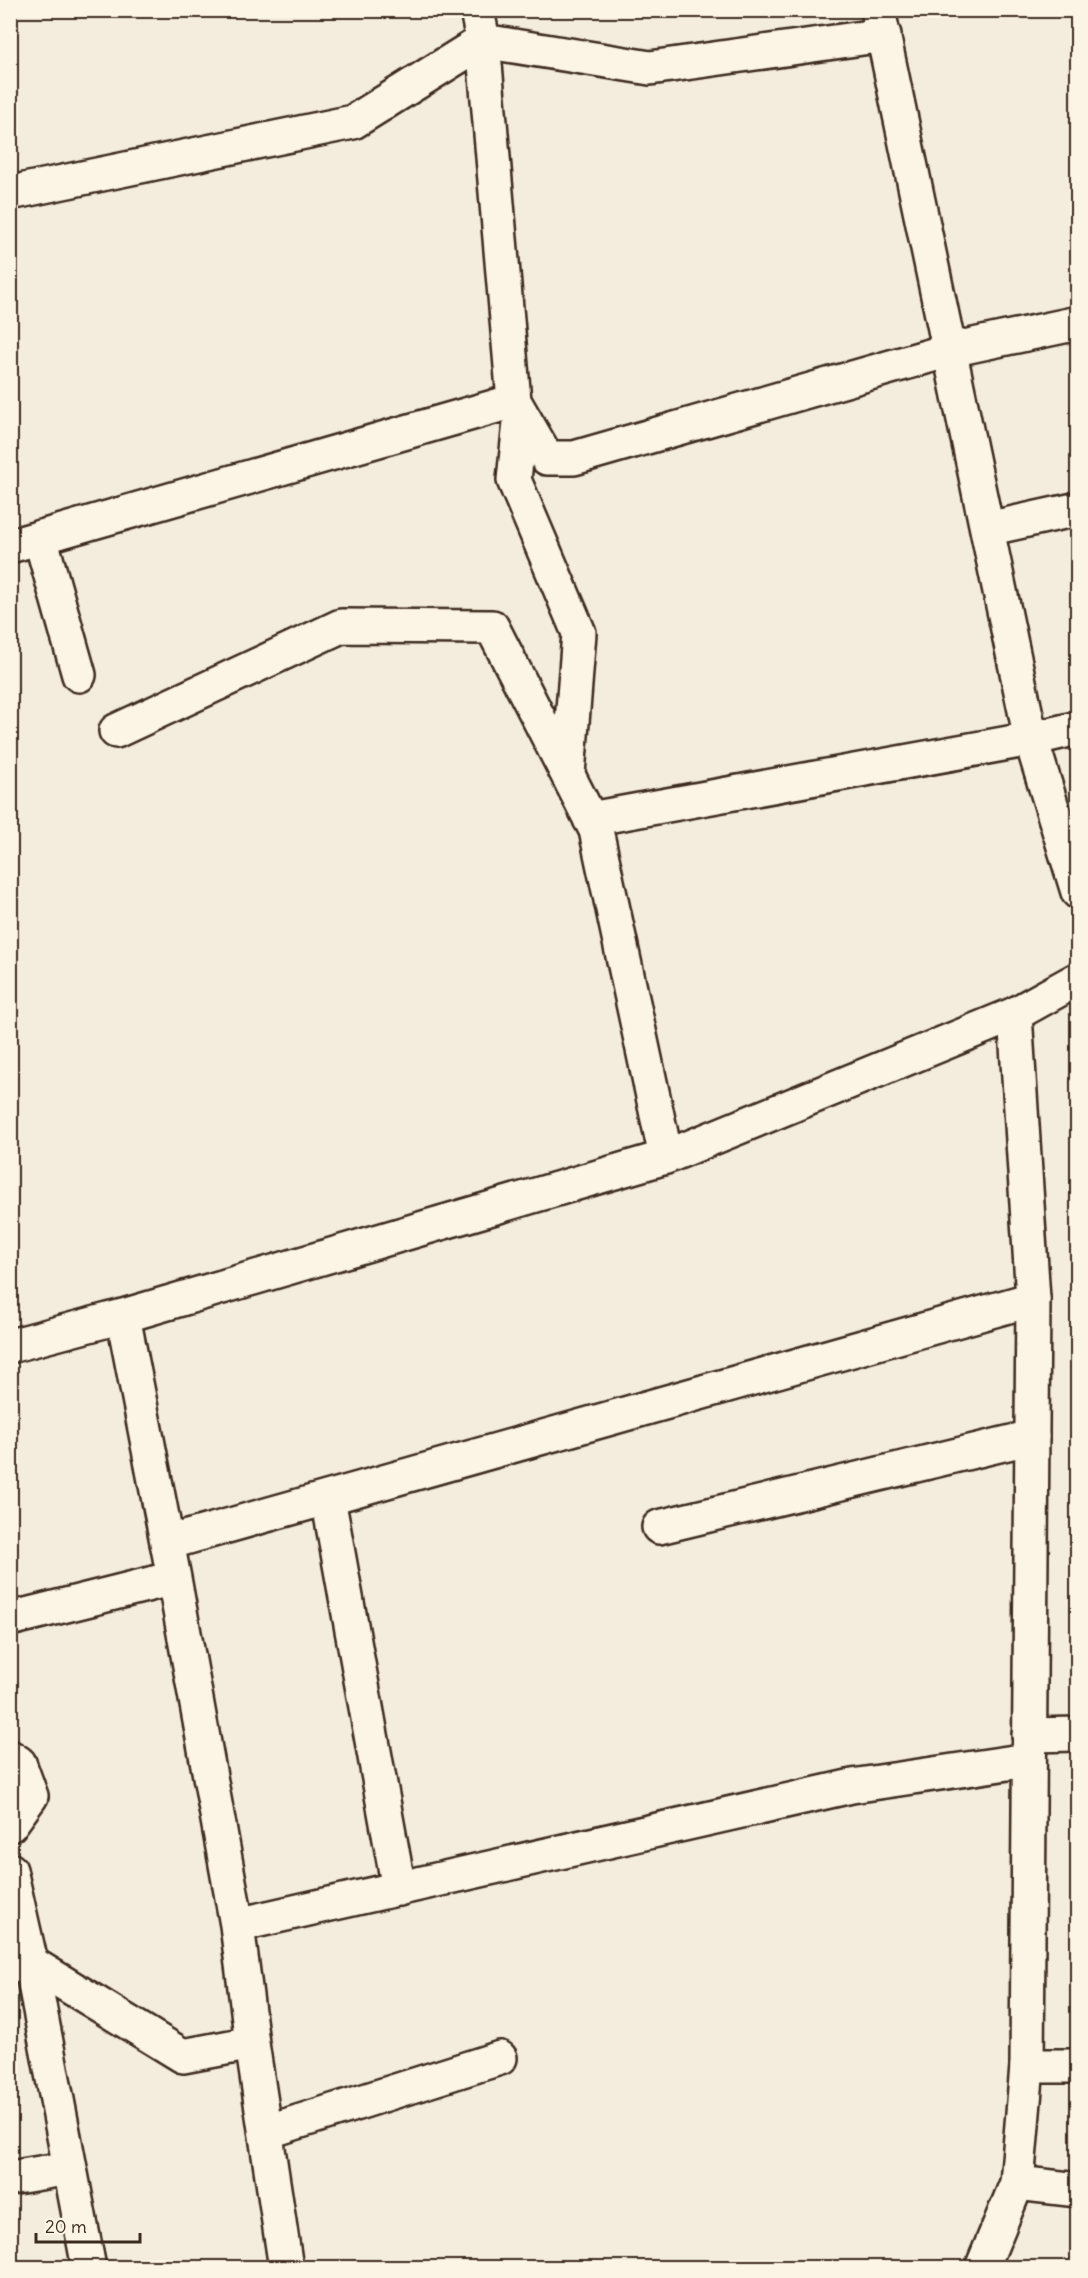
<svg xmlns="http://www.w3.org/2000/svg" width="1088" height="2278" font-family="Delius,sans-serif">
  <style>
    .lines { fill: none; stroke-linecap: round; stroke-linejoin: round }
    .minor-casing { stroke: #3b2a1e; stroke-width: 38 }
    .major-casing { stroke: #3b2a1e; stroke-width: 38 }
    .minor { stroke: #fcf5e5; stroke-width: 33 }
    .major { stroke: #fcf5e5; stroke-width: 33 }
  </style>
  <rect width="100%" height="100%" fill="#f4eddd"/>
  <filter id="ink" filterUnits="userSpaceOnUse"><feTurbulence type="fractalNoise" baseFrequency=".0167" numOctaves="2"/><feDisplacementMap in="SourceGraphic" scale="12" xChannelSelector="R" yChannelSelector="G"/><feConvolveMatrix kernelMatrix="1 2 1 2 8 2 1 2 1" color-interpolation-filters="sRGB"/></filter>
  <g filter="url(#ink)">
    <g class="lines">
      <g class="minor-casing">
        <path id="minor" d="M 477,10 L 483,41 L 514,401 L 547,458 L 574,458 L 950,350 L 1078,323
          M 878,10 L 1031,739 L 1078,892
          M 10,193 L 353,122 L 483,41 L 650,68 L 884,35
          M 521,413 L 514,480 L 579,633 L 568,774
          M 987,529 L 1078,509
          M 40,537 L 79,675
          M 10,546 L 514,401
          M 116,731 L 341,626 L 492,627 L 596,830 L 666,1157
          M 590,819 L 1031,739 L 1078,728
          M 123,1316 L 174,1578 L 237,1925 L 252,2043 L 286,2268
          M 10,1346 L 123,1316 L 666,1157 L 1015,1014
          M 328,1498 L 399,1889
          M 659,1527 L 1032,1437
          M 167,1543 L 1033,1299
          M 10,1619 L 174,1578
          M 1029,1735 L 1078,1734
          M 10,1757 L 19,1763 L 31,1796 L 10,1825
          M 10,1870 L 31,1963 L 183,2056 L 252,2043
          M 237,1925 L 852,1786 L 1028,1760
          M 18,1965 L 31,1963 L 89,2268
          M 1027,2066 L 1078,2066
          M 266,2132 L 500,2058
          M 10,2178 L 70,2168
          M 1017,2183 L 1078,2190"/>
      </g>
      <g class="major-casing">
        <path id="major" d="M 982,2268 L 1017,2183 L 1027,2066 L 1033,1299 L 1015,1014 L 1078,979"/>
      </g>
      <use href="#minor" class="minor"/>
      <use href="#major" class="major"/>
    </g>
  </g>
  <rect width="1088" height="2278" fill="none" stroke="#fcf5e5" stroke-width="36"/>
  <rect x="18" y="18" width="1052" height="2242" fill="none" stroke="#3b2a1e" stroke-width="2" filter="url(#ink)"/>
  <path d="M36 2233v9h104v-9" fill="none" stroke="#3b2a1e" stroke-width="3"/>
  <text x="45" y="2233" font-size="18" fill="#3b2a1e" stroke="#fcf5e5" stroke-width="4.5" paint-order="stroke">20 m</text>
</svg>
